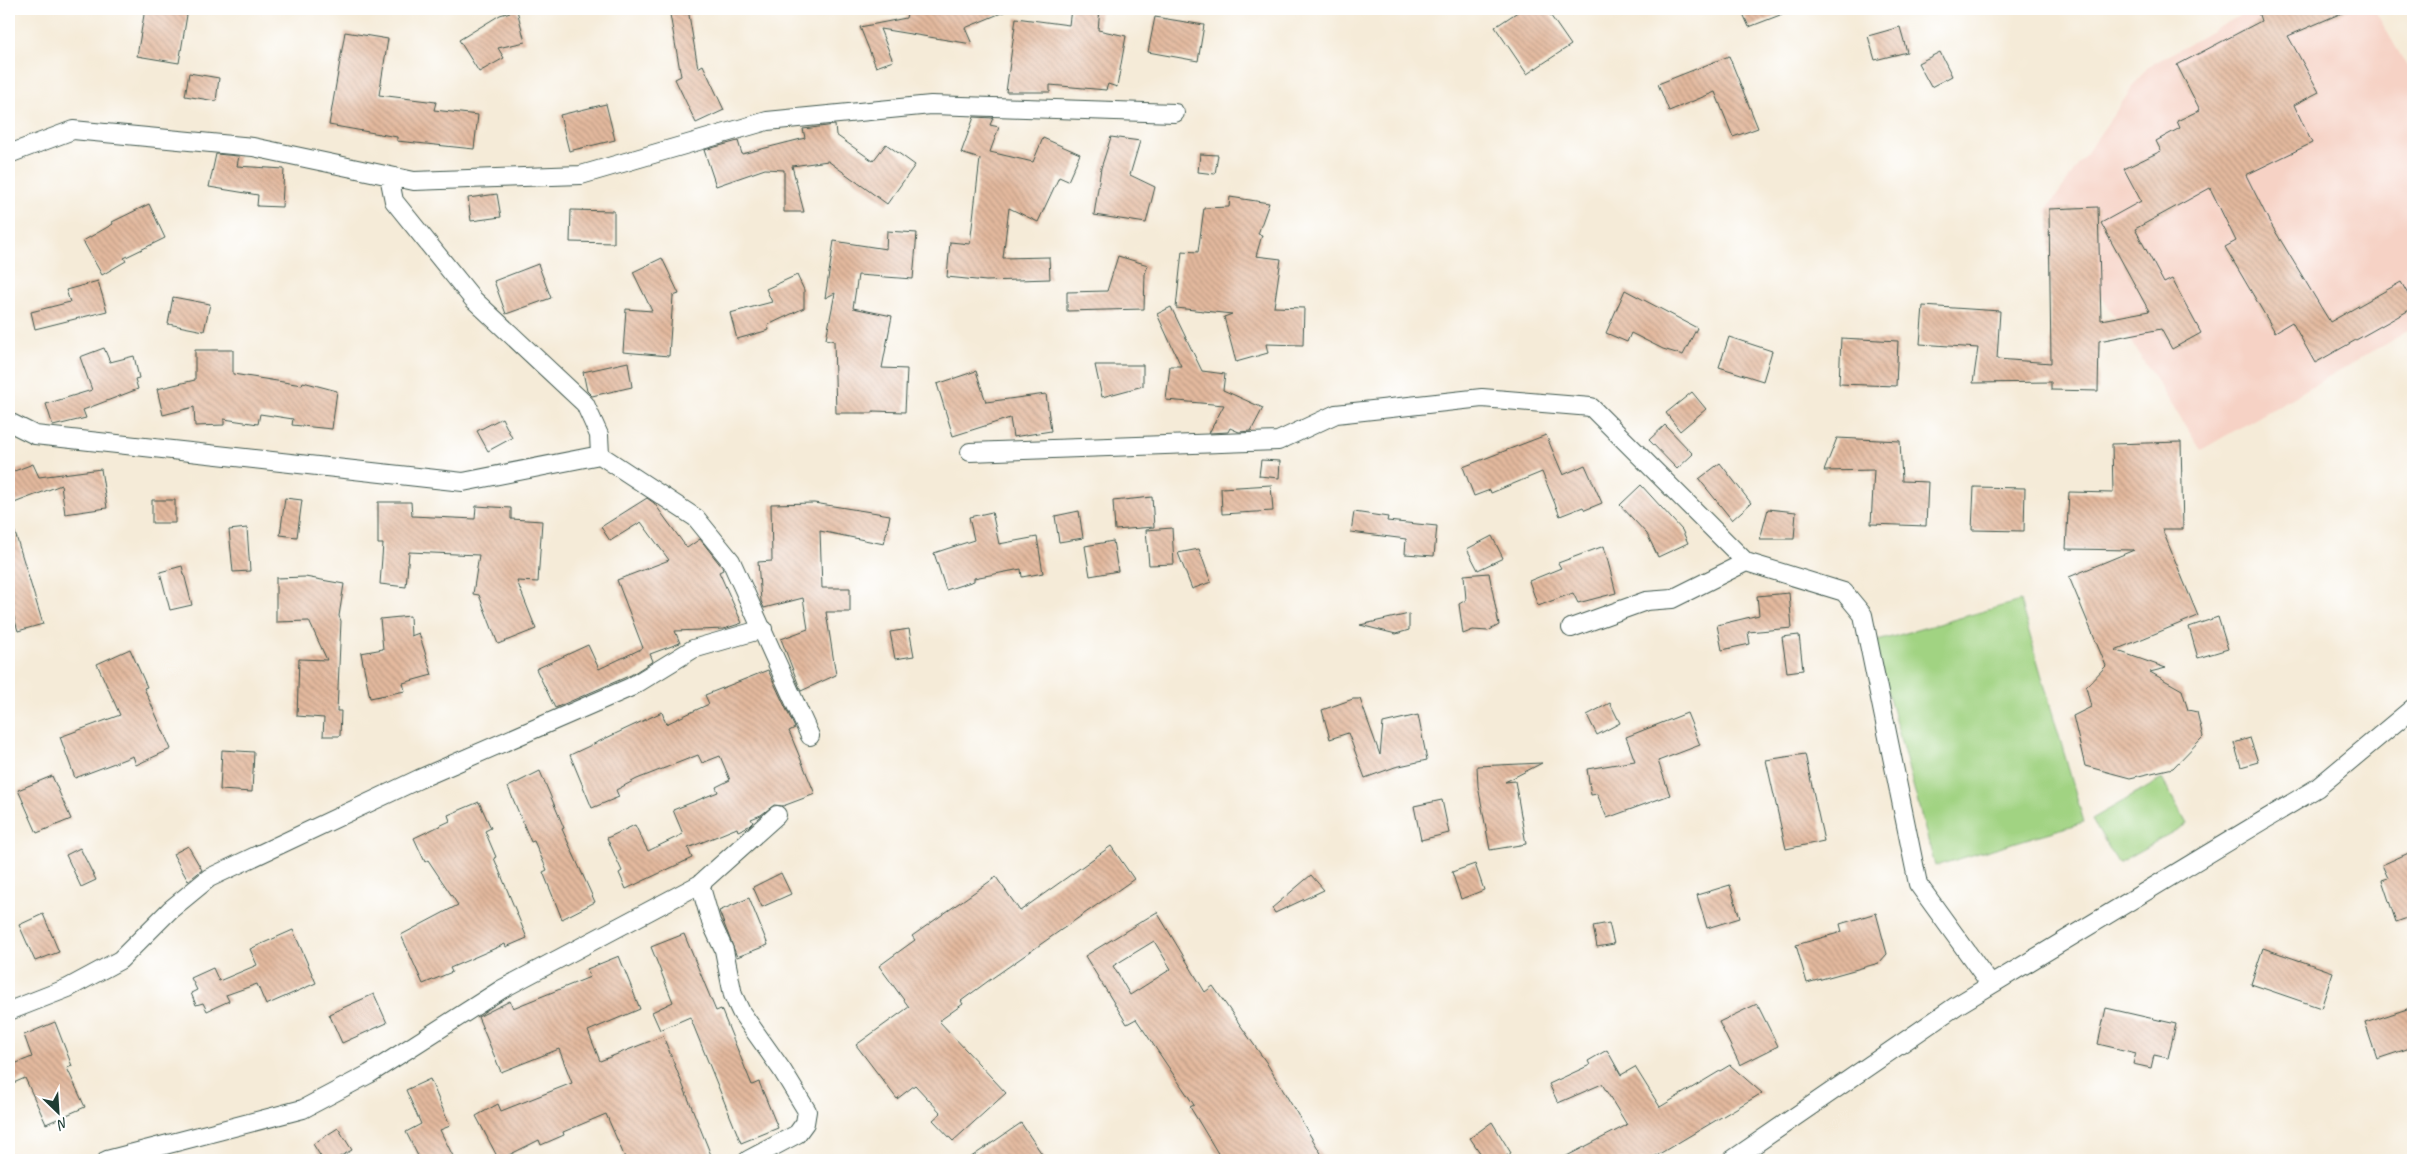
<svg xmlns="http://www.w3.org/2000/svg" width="2422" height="1169" font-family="Caveat,sans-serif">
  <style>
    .built { fill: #f6d2c5 }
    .grass { fill: #a1d382; stroke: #60885b }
    .building { fill: url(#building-back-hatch); fill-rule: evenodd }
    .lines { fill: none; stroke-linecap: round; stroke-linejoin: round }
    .street-casing { stroke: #3f574d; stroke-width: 20 }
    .street { stroke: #fff; stroke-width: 18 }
  </style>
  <defs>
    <pattern id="building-back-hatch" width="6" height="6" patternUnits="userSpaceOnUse" patternTransform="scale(1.25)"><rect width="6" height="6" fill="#e4b99e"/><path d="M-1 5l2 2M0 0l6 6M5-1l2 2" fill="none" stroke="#b89882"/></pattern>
  </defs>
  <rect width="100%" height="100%" fill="#fff"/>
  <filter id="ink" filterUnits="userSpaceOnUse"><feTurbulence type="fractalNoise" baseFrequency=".02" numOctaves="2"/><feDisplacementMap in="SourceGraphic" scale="10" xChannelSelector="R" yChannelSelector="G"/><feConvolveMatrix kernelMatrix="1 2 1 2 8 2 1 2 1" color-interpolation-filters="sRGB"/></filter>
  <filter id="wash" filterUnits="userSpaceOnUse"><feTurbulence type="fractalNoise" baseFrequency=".0096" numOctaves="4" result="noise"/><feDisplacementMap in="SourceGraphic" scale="20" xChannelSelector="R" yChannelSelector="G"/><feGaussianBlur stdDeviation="1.12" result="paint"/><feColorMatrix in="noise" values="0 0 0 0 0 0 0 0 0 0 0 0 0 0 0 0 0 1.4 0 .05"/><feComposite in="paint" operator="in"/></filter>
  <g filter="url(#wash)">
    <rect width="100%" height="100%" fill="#f5ebd8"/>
    <path class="built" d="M 2252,9 L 2374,9 L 2413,77 L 2413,328 L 2201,450 L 2046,211 L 2147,67 Z"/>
    <path class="grass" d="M 2020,601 L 2084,822 L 1935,866 L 1874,642 Z
      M 2162,779 L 2187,824 L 2118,863 L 2092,819 Z"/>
    <g id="blocks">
      <path class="building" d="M 145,9 L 188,9 L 179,63 L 137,56 Z
        M 669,9 L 688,9 L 698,68 L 703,65 L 724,110 L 696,123 L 675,79 L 681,76 Z
        M 908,9 L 1011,9 L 965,28 L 972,44 L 880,29 L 893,61 L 876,67 L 860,27 L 906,18 Z
        M 1071,9 L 1100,9 L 1098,30 L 1126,36 L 1117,87 L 1108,84 L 1106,90 L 1050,85 L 1050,92 L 1006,92 L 1016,18 L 1069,25 Z
        M 1522,9 L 1546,9 L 1571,45 L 1527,74 L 1495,27 Z
        M 1741,9 L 1792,9 L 1793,10 L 1749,27 Z
        M 2257,9 L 2351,9 L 2288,36 L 2319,92 L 2294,105 L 2312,143 L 2246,175 L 2269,221 L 2330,322 L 2401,282 L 2413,303 L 2413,308 L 2315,363 L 2292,322 L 2275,332 L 2225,247 L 2236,241 L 2210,188 L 2135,229 L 2164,283 L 2172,279 L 2201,333 L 2172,349 L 2161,329 L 2099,341 L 2098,391 L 2051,390 L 2051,382 L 1973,383 L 1978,348 L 1920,344 L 1923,306 L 2000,311 L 1997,359 L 2051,363 L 2049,209 L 2098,207 L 2101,320 L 2149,311 L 2101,223 L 2141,201 L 2124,169 L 2161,151 L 2156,141 L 2180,128 L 2177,121 L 2200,110 L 2177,65 L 2261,21 Z
        M 517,10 L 525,42 L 498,48 L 504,58 L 479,72 L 459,40 L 500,15 Z
        M 1155,17 L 1204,25 L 1198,61 L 1148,52 Z
        M 1900,27 L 1907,52 L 1875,60 L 1868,36 Z
        M 345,32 L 388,39 L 379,95 L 436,102 L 434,110 L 478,115 L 474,149 L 397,141 L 397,137 L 329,125 Z
        M 1940,52 L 1952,76 L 1931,87 L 1918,63 Z
        M 1729,56 L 1758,128 L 1733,137 L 1715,92 L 1669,111 L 1658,84 Z
        M 189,73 L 219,78 L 216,101 L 185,96 Z
        M 606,104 L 615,140 L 569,151 L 560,115 Z
        M 974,117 L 993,118 L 990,125 L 999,127 L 990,152 L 1033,162 L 1043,138 L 1080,154 L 1068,181 L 1059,177 L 1038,222 L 1009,208 L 1003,258 L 1049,257 L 1050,279 L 986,281 L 947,277 L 950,242 L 970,244 L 980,159 L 961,153 Z
        M 835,125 L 836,135 L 873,161 L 886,144 L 915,165 L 887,204 L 828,161 L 792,166 L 804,212 L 784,212 L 784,170 L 765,169 L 716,186 L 704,150 L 738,141 L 742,154 L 805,138 L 803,129 Z
        M 1111,137 L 1140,141 L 1130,175 L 1155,187 L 1146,223 L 1094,215 L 1101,168 Z
        M 216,154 L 239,156 L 237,166 L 284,169 L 282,207 L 257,206 L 258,195 L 209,187 Z
        M 1200,154 L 1218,155 L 1215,174 L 1198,172 Z
        M 497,194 L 501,217 L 471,221 L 468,198 Z
        M 1230,197 L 1269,203 L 1258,234 L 1262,235 L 1256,256 L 1281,259 L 1274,307 L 1304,308 L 1303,345 L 1266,344 L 1268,353 L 1236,362 L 1224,317 L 1232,314 L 1176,308 L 1182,251 L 1198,252 L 1204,208 L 1229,207 Z
        M 149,204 L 165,238 L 124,258 L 126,261 L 102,275 L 83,241 L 113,224 L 112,222 Z
        M 571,210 L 614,211 L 614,243 L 570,242 Z
        M 887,231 L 917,233 L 913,279 L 858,275 L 853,308 L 892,316 L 882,368 L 907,369 L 905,412 L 873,411 L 873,413 L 836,413 L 834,341 L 826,339 L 835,293 L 825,298 L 834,241 L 886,249 Z
        M 1118,256 L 1148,265 L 1145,274 L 1144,309 L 1067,311 L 1067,292 L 1107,291 Z
        M 662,258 L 679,294 L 673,296 L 669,356 L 623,352 L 626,309 L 652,311 L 633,272 Z
        M 538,264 L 551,298 L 506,314 L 494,281 Z
        M 797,275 L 804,290 L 804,308 L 768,325 L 769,330 L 737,339 L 730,313 L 772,302 L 766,289 Z
        M 98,281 L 107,311 L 35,329 L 31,312 L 70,302 L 66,290 Z
        M 1625,290 L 1697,328 L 1683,355 L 1663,349 L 1631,333 L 1627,342 L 1606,333 Z
        M 173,297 L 210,304 L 204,331 L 168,324 Z
        M 1171,307 L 1202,371 L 1225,374 L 1223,390 L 1263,408 L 1251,431 L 1239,432 L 1230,428 L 1228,432 L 1209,433 L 1224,405 L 1166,400 L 1170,366 L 1181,366 L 1157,314 Z
        M 1729,337 L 1772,351 L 1763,381 L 1719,367 Z
        M 1841,338 L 1898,341 L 1896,386 L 1839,384 Z
        M 104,348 L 110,362 L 134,356 L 139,378 L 135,379 L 138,389 L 83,410 L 86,418 L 53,426 L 46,404 L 92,390 L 80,357 Z
        M 195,350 L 233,350 L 233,374 L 302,385 L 303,382 L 337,391 L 332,429 L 292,425 L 293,419 L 260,414 L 258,424 L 224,419 L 224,425 L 195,426 L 194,407 L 163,415 L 157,389 L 195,380 Z
        M 628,362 L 632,387 L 592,396 L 587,391 L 583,372 Z
        M 1095,365 L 1143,365 L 1143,386 L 1102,397 Z
        M 976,371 L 986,402 L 1046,394 L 1051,431 L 1013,437 L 1010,418 L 953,436 L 937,384 Z
        M 1692,392 L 1706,409 L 1680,431 L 1666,413 Z
        M 502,418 L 512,438 L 488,451 L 477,431 Z
        M 1665,425 L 1693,454 L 1677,469 L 1649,440 Z
        M 1546,435 L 1563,475 L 1585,465 L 1602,503 L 1585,510 L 1583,507 L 1560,516 L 1542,472 L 1491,493 L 1490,490 L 1474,496 L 1463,467 Z
        M 1837,438 L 1900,441 L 1902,481 L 1928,482 L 1926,526 L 1871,524 L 1874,470 L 1824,471 Z
        M 2181,442 L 2183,529 L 2162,529 L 2198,616 L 2115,650 L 2166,668 L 2150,672 L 2182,690 L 2188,710 L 2197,712 L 2203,737 L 2173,768 L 2130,778 L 2085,766 L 2073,716 L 2091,707 L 2086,687 L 2106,666 L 2069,577 L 2134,550 L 2066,549 L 2069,492 L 2113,493 L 2112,444 Z
        M 1261,460 L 1280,461 L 1279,478 L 1259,476 Z
        M 1720,463 L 1751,503 L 1732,520 L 1699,479 Z
        M 33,464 L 39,477 L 101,469 L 107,508 L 65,514 L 61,485 L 9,505 L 9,473 Z
        M 1271,485 L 1273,511 L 1222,514 L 1221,488 Z
        M 1641,485 L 1682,530 L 1688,543 L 1658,557 L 1647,534 L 1620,505 Z
        M 1974,487 L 2025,488 L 2024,531 L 1972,530 Z
        M 1152,497 L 1154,527 L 1115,530 L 1113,501 Z
        M 285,498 L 302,500 L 297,537 L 280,535 Z
        M 647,498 L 654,503 L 687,548 L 700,539 L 722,567 L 723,570 L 719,572 L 742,623 L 724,629 L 675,631 L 680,643 L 650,654 L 653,661 L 631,675 L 555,708 L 536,669 L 588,645 L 599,669 L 643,648 L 617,580 L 669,560 L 641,522 L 610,541 L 601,527 Z
        M 152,500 L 175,500 L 175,523 L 152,523 Z
        M 378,502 L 411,502 L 412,516 L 475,519 L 476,506 L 511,508 L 511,519 L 542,521 L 538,582 L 517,581 L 536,629 L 498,644 L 479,595 L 473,594 L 479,555 L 409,552 L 406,587 L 380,584 L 383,544 L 378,544 Z
        M 814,503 L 890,515 L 884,544 L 820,531 L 822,588 L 850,588 L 850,612 L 826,612 L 836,675 L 801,691 L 781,639 L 808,629 L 803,598 L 764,608 L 761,601 L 758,562 L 772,561 L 771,504 Z
        M 1768,509 L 1796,512 L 1794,539 L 1760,539 Z
        M 1079,511 L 1083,538 L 1059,542 L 1055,516 Z
        M 992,512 L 999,544 L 1037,537 L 1043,573 L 1022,577 L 1021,569 L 974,578 L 974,581 L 946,590 L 934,553 L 974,540 L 969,517 Z
        M 1354,512 L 1388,517 L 1387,521 L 1437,526 L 1434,556 L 1405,554 L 1406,539 L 1351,532 Z
        M 13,526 L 43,624 L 18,631 L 9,601 L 9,527 Z
        M 247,528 L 250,571 L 233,572 L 229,530 Z
        M 1172,528 L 1174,564 L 1149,565 L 1146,530 Z
        M 1492,536 L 1503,558 L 1478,570 L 1467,549 Z
        M 1113,541 L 1118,571 L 1090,576 L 1085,546 Z
        M 1604,546 L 1616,593 L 1578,603 L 1573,593 L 1538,606 L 1529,581 L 1561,568 L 1558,563 Z
        M 1199,549 L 1211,582 L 1192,589 L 1178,553 Z
        M 182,566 L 192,605 L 170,610 L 160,572 Z
        M 1489,573 L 1499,625 L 1488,631 L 1473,630 L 1463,634 L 1459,604 L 1466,600 L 1464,575 Z
        M 305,577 L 344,584 L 339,616 L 341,621 L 337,711 L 341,711 L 340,736 L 323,736 L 324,718 L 297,716 L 299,659 L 327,660 L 309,621 L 276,622 L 276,578 Z
        M 1789,593 L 1792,628 L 1748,632 L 1750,644 L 1722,650 L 1717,625 L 1759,615 L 1757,596 Z
        M 1409,614 L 1409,630 L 1396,634 L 1360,625 Z
        M 410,616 L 411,636 L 419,633 L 432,675 L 403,683 L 405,691 L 370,698 L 361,653 L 383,649 L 380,619 Z
        M 2218,617 L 2228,649 L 2198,658 L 2189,627 Z
        M 909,629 L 914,656 L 895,659 L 890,632 Z
        M 1799,635 L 1803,670 L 1787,672 L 1782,637 Z
        M 130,649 L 147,687 L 144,688 L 171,749 L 136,765 L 133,756 L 75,778 L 60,737 L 120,715 L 97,664 Z
        M 768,670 L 795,728 L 789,731 L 815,794 L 783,806 L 774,805 L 761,815 L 751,819 L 753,822 L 749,826 L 738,831 L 737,828 L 688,848 L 692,858 L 626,889 L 619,873 L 622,871 L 607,838 L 635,825 L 648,851 L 683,834 L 673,810 L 718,792 L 716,787 L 730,780 L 720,756 L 702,763 L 698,755 L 637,779 L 616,790 L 619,797 L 592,808 L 570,755 L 662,712 L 666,724 L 709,704 L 705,695 Z
        M 1353,699 L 1360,699 L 1380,755 L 1383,723 L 1418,715 L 1427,760 L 1395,767 L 1365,778 L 1348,733 L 1330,739 L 1322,710 Z
        M 1610,703 L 1620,723 L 1597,735 L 1587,715 Z
        M 1687,713 L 1700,745 L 1658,761 L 1670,795 L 1607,818 L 1597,794 L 1591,795 L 1587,769 L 1635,761 L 1626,737 Z
        M 2250,738 L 2258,762 L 2241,767 L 2234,743 Z
        M 222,750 L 254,752 L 252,792 L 220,790 Z
        M 1805,754 L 1824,841 L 1786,849 L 1766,760 Z
        M 1542,763 L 1505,782 L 1515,781 L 1526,844 L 1490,850 L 1478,786 L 1477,766 Z
        M 540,771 L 564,828 L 562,829 L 595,902 L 562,919 L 543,872 L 547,870 L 534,841 L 531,842 L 508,787 Z
        M 52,776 L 71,819 L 37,833 L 18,790 Z
        M 1442,800 L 1449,833 L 1421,840 L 1414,806 Z
        M 479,802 L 491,828 L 485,831 L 496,857 L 494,858 L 527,938 L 506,947 L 505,944 L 450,968 L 452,972 L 423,984 L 401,935 L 458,905 L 428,860 L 425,862 L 414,838 L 450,821 L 448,815 Z
        M 188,846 L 202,870 L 188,881 L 173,854 Z
        M 1111,846 L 1134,879 L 991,979 L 961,1001 L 963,1004 L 939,1021 L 1006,1093 L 953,1141 L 933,1120 L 941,1113 L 915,1085 L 897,1099 L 856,1045 L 909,1007 L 879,966 L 915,940 L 912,936 L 996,877 L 1020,911 Z
        M 80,848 L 96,880 L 81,887 L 66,855 Z
        M 2413,851 L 2413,916 L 2396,922 L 2382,880 L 2388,878 L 2382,865 Z
        M 1475,864 L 1484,890 L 1461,899 L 1452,872 Z
        M 781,873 L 791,894 L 762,907 L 753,887 Z
        M 1311,875 L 1324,890 L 1275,913 L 1272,908 Z
        M 1730,885 L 1740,918 L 1707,928 L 1697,895 Z
        M 749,898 L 768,945 L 737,957 L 719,911 Z
        M 1157,912 L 1205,992 L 1213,986 L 1266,1062 L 1325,1160 L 1222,1160 L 1190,1107 L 1194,1105 L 1136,1019 L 1127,1024 L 1085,956 ZM 1154,941 L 1171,969 L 1130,995 L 1113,966 Z
        M 1876,913 L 1887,954 L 1879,963 L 1807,983 L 1796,945 L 1842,932 L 1840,924 Z
        M 43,914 L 59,952 L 35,961 L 19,925 Z
        M 1609,923 L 1614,944 L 1597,947 L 1593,926 Z
        M 293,930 L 316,983 L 266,1005 L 257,984 L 226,995 L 229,1001 L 207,1011 L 203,1003 L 196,1005 L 191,993 L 197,990 L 191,978 L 213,968 L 219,981 L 257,965 L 250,949 Z
        M 684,934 L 716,1011 L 721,1009 L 752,1085 L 759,1082 L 778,1128 L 741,1143 L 690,1017 L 660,1030 L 652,1012 L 673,1002 L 651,947 Z
        M 2263,948 L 2333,972 L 2321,1008 L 2251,984 Z
        M 619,956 L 640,1009 L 588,1031 L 600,1061 L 663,1036 L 713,1160 L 626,1160 L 606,1114 L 563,1132 L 564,1135 L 541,1145 L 539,1140 L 499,1160 L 476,1116 L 498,1104 L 501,1111 L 572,1083 L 559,1049 L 501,1072 L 478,1017 L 510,1001 L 513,1008 L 590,977 L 587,969 Z
        M 374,994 L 387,1023 L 342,1043 L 329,1014 Z
        M 1757,1004 L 1778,1046 L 1740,1065 L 1719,1022 Z
        M 2413,1007 L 2413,1047 L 2377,1059 L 2365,1023 Z
        M 2106,1008 L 2176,1024 L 2168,1058 L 2154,1055 L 2151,1068 L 2133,1064 L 2136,1053 L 2098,1044 Z
        M 55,1022 L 72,1066 L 67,1068 L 85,1107 L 46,1124 L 25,1078 L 9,1085 L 9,1066 L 32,1057 L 24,1035 Z
        M 1607,1050 L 1621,1075 L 1635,1067 L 1660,1107 L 1730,1065 L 1762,1093 L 1649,1160 L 1559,1160 L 1627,1125 L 1602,1084 L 1558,1103 L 1549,1084 L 1590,1065 L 1588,1061 Z
        M 430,1079 L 450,1126 L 440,1130 L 455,1160 L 420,1160 L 406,1132 L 421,1124 L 406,1090 Z
        M 1492,1122 L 1511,1153 L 1500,1160 L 1485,1160 L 1470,1138 Z
        M 1021,1123 L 1046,1160 L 967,1160 Z
        M 338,1128 L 352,1150 L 334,1160 L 323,1160 L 313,1144 Z"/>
    </g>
  </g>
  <g filter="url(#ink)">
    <use href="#blocks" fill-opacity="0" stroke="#3f574d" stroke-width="1"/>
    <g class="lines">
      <g class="street-casing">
        <path id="street" d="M 9,154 L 73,130 L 253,147 L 414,181 L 581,175 L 767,121 L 931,105 L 1175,113
          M 389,176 L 394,201 L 473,299 L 585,404 L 599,435 L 600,455
          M 9,422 L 35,435 L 463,482 L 600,455 L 696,518 L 731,561 L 810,736
          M 970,452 L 1278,441 L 1336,414 L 1482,398 L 1591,407 L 1746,562 L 1844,592 L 1863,615 L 1918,884 L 1991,985
          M 1571,628 L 1646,601 L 1672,599 L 1746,562
          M 700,884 L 711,922 L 724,950 L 733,995 L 741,1012 L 782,1070 L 807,1111 L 805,1123 L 797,1134 L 748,1160
          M 9,1011 L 68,988 L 120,960 L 170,910 L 209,878 L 419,779 L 631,687 L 693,649 L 763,629
          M 107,1160 L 303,1109 L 369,1074 L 502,989 L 700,884 L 777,815
          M 1732,1160 L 1956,1006 L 2317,788 L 2413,708"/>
      </g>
      <use href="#street" class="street"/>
    </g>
  </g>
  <rect width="2422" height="1169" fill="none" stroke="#fff" stroke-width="30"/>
  <g transform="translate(58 1112) rotate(155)" stroke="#ffffff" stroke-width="4" paint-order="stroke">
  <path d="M0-4L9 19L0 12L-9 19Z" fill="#1f3d34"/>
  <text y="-8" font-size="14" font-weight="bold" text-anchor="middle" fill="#1f3d34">N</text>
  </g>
</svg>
